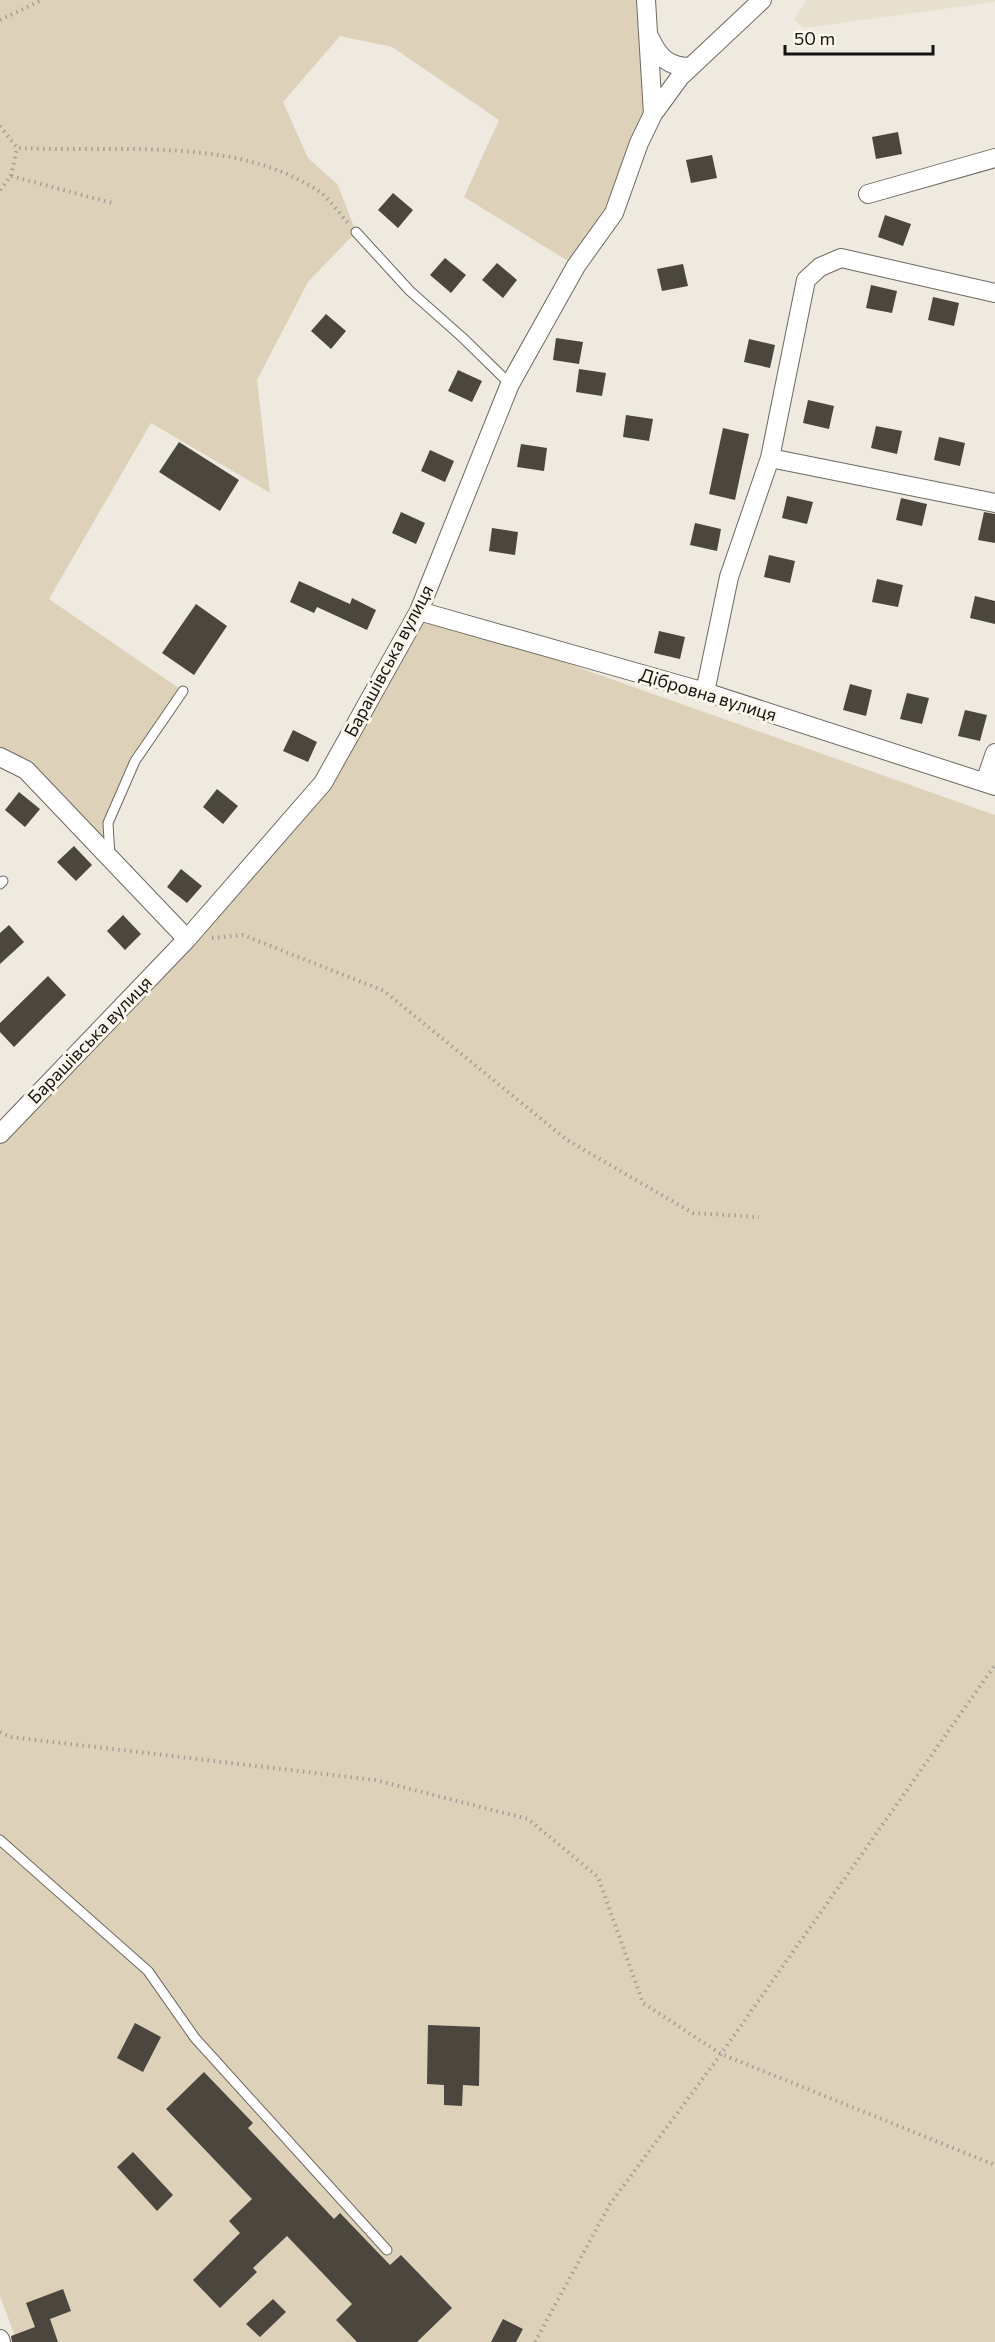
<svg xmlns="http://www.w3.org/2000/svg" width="995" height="2342" font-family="Commissioner,sans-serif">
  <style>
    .built { fill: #e8e0cf }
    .green { fill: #ddd2b9 }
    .building { fill: #4b473e }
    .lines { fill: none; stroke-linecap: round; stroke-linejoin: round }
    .service-casing { stroke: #6d6960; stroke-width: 11 }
    .minor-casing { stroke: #6d6960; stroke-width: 20 }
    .path { stroke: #a4a098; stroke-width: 4; stroke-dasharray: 1.5 4.5; stroke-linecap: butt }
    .service { stroke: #fff; stroke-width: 9 }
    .minor { stroke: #fff; stroke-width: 18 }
    .labels { text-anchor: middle; stroke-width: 6; stroke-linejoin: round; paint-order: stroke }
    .street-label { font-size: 18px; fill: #15130f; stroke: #fcf7ed }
  </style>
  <rect width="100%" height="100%" fill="#efeae0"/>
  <path class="built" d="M 806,0 L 995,0 L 995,2 L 804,28 L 794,20 Z"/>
  <path class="green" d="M 0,0 L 646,0 L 653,114 L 614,213 L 576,266 L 464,197 L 499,120 L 392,47 L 340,36 L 283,102 L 308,158 L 338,185 L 356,232 L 308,282 L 257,380 L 270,493 L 151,423 L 49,599 L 183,691 L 135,761 L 108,823 L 110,859 L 0,757 Z
    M 419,611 L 995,815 L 995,2342 L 17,2342 L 0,2296 L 0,1142 L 323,783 Z"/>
  <path class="building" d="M 898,132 L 902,154 L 876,159 L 872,137 Z
    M 712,155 L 717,178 L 691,183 L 686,160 Z
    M 393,193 L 413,210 L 398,228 L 378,210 Z
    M 885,215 L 911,224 L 903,246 L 878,237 Z
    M 445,258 L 466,275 L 451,293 L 430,275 Z
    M 497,263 L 517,280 L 503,298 L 482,280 Z
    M 683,264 L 688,286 L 662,291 L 657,269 Z
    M 871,285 L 897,291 L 892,313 L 866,308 Z
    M 933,297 L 959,303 L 954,326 L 928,320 Z
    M 326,314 L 346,331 L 331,349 L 311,331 Z
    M 556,338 L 583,342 L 579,364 L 553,360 Z
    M 749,339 L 775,345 L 770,368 L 744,362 Z
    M 579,369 L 606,373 L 602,396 L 576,392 Z
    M 458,370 L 482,381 L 472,402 L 448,391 Z
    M 808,400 L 834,406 L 829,429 L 803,423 Z
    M 626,415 L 653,419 L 649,441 L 623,437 Z
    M 876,426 L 902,431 L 897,454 L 871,448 Z
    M 723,428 L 749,434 L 735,500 L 709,494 Z
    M 939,437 L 965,443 L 960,466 L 934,460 Z
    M 179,442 L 239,480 L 220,511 L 159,472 Z
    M 521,444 L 547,448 L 544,471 L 517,467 Z
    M 430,450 L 454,461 L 445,482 L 421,471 Z
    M 787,496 L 813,502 L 807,524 L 782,518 Z
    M 901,498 L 927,504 L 922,526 L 896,520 Z
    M 401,512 L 425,523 L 416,544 L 392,533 Z
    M 984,512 L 995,514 L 995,543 L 978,540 Z
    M 695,523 L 721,529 L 717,551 L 690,545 Z
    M 492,528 L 518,532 L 515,555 L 489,551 Z
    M 769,555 L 795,561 L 790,583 L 764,577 Z
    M 877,579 L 903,585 L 898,607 L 872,602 Z
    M 299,581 L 350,604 L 352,598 L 376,610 L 367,630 L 317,607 L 314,613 L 290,602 Z
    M 975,596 L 995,601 L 995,624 L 970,618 Z
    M 196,604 L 227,626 L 194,675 L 162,653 Z
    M 659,631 L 685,637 L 680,659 L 654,653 Z
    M 850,684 L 872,690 L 866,716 L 843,710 Z
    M 907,693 L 929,698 L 922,724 L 900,719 Z
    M 965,710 L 987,715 L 980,741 L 958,736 Z
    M 293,730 L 317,742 L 308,762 L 283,751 Z
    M 217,789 L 238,806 L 223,824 L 203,807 Z
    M 19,792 L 40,809 L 25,827 L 5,810 Z
    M 74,846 L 92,865 L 76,881 L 57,862 Z
    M 181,869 L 202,886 L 187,903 L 167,887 Z
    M 123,915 L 141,934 L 125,950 L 107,931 Z
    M 9,925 L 24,942 L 0,964 L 0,933 Z
    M 48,976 L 66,995 L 14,1047 L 0,1032 L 0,1023 Z
    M 135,2023 L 161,2037 L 143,2072 L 117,2058 Z
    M 428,2025 L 480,2027 L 479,2086 L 463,2085 L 462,2106 L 444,2105 L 444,2085 L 427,2084 Z
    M 204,2072 L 253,2123 L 248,2128 L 334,2219 L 340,2213 L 390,2265 L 401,2255 L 452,2308 L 417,2342 L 357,2342 L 336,2320 L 352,2304 L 287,2236 L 253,2268 L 257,2272 L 220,2308 L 193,2280 L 240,2233 L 229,2221 L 252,2199 L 166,2109 Z
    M 133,2152 L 173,2195 L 157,2211 L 117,2167 Z
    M 63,2289 L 71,2311 L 50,2319 L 58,2342 L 12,2342 L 11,2336 L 35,2327 L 26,2303 Z
    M 273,2299 L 286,2312 L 260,2337 L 246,2324 Z
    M 503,2319 L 523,2329 L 516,2342 L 491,2342 Z"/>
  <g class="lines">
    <g class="service-casing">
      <path id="service" d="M 356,232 L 410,291 L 463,338 L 510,384
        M 110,857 L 108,823 L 135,761 L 183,691
        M 0,884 L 3,881
        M 0,1840 L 148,1971 L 195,2038 L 387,2250"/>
    </g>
    <g class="minor-casing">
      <path id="minor" d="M 650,38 C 659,58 669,67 691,67
        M 653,114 L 680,77 L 762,0
        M 868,194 L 995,158
        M 770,458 L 995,503
        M 419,611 L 705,692 L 995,786
        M 705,692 L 729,577 L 770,458 L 806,280 L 820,267 L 841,258 L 995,293
        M 0,757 L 26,770 L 187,939
        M 985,782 L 995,753
        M 0,1134 L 187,939 L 323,783 L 419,611 L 510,384 L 576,266 L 614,213 L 639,143 L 653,114 L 646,0
        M 0,2339 L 1,2342"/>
    </g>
    <path class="path" d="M 0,20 L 42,0
      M 0,126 L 17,148 C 113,153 232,135 317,190 C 329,198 339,213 348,223
      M 11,176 L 17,148
      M 0,190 L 11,176 L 112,203
      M 212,938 L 243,935 L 384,991 L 567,1140 L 693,1213 L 759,1217
      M 0,1732 L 11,1737 L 375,1780 L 528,1819 L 598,1877 L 643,2003 L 721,2054 L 995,2165
      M 535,2342 L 610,2204 L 721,2054 L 995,1665"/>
    <use href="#service" class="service"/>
    <use href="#minor" class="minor"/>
  </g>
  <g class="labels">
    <g class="street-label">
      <text transform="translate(389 661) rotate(-62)" y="6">Барашівська вулиця</text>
      <text transform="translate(708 695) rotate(17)" y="6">Дібровна вулиця</text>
      <text transform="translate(90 1040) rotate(-46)" y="6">Барашівська вулиця</text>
    </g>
  </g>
  <path d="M785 45v9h148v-9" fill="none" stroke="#15130f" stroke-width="3"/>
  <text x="794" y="45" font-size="18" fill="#15130f" stroke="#fcf7ed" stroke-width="4.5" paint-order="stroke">50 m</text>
</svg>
